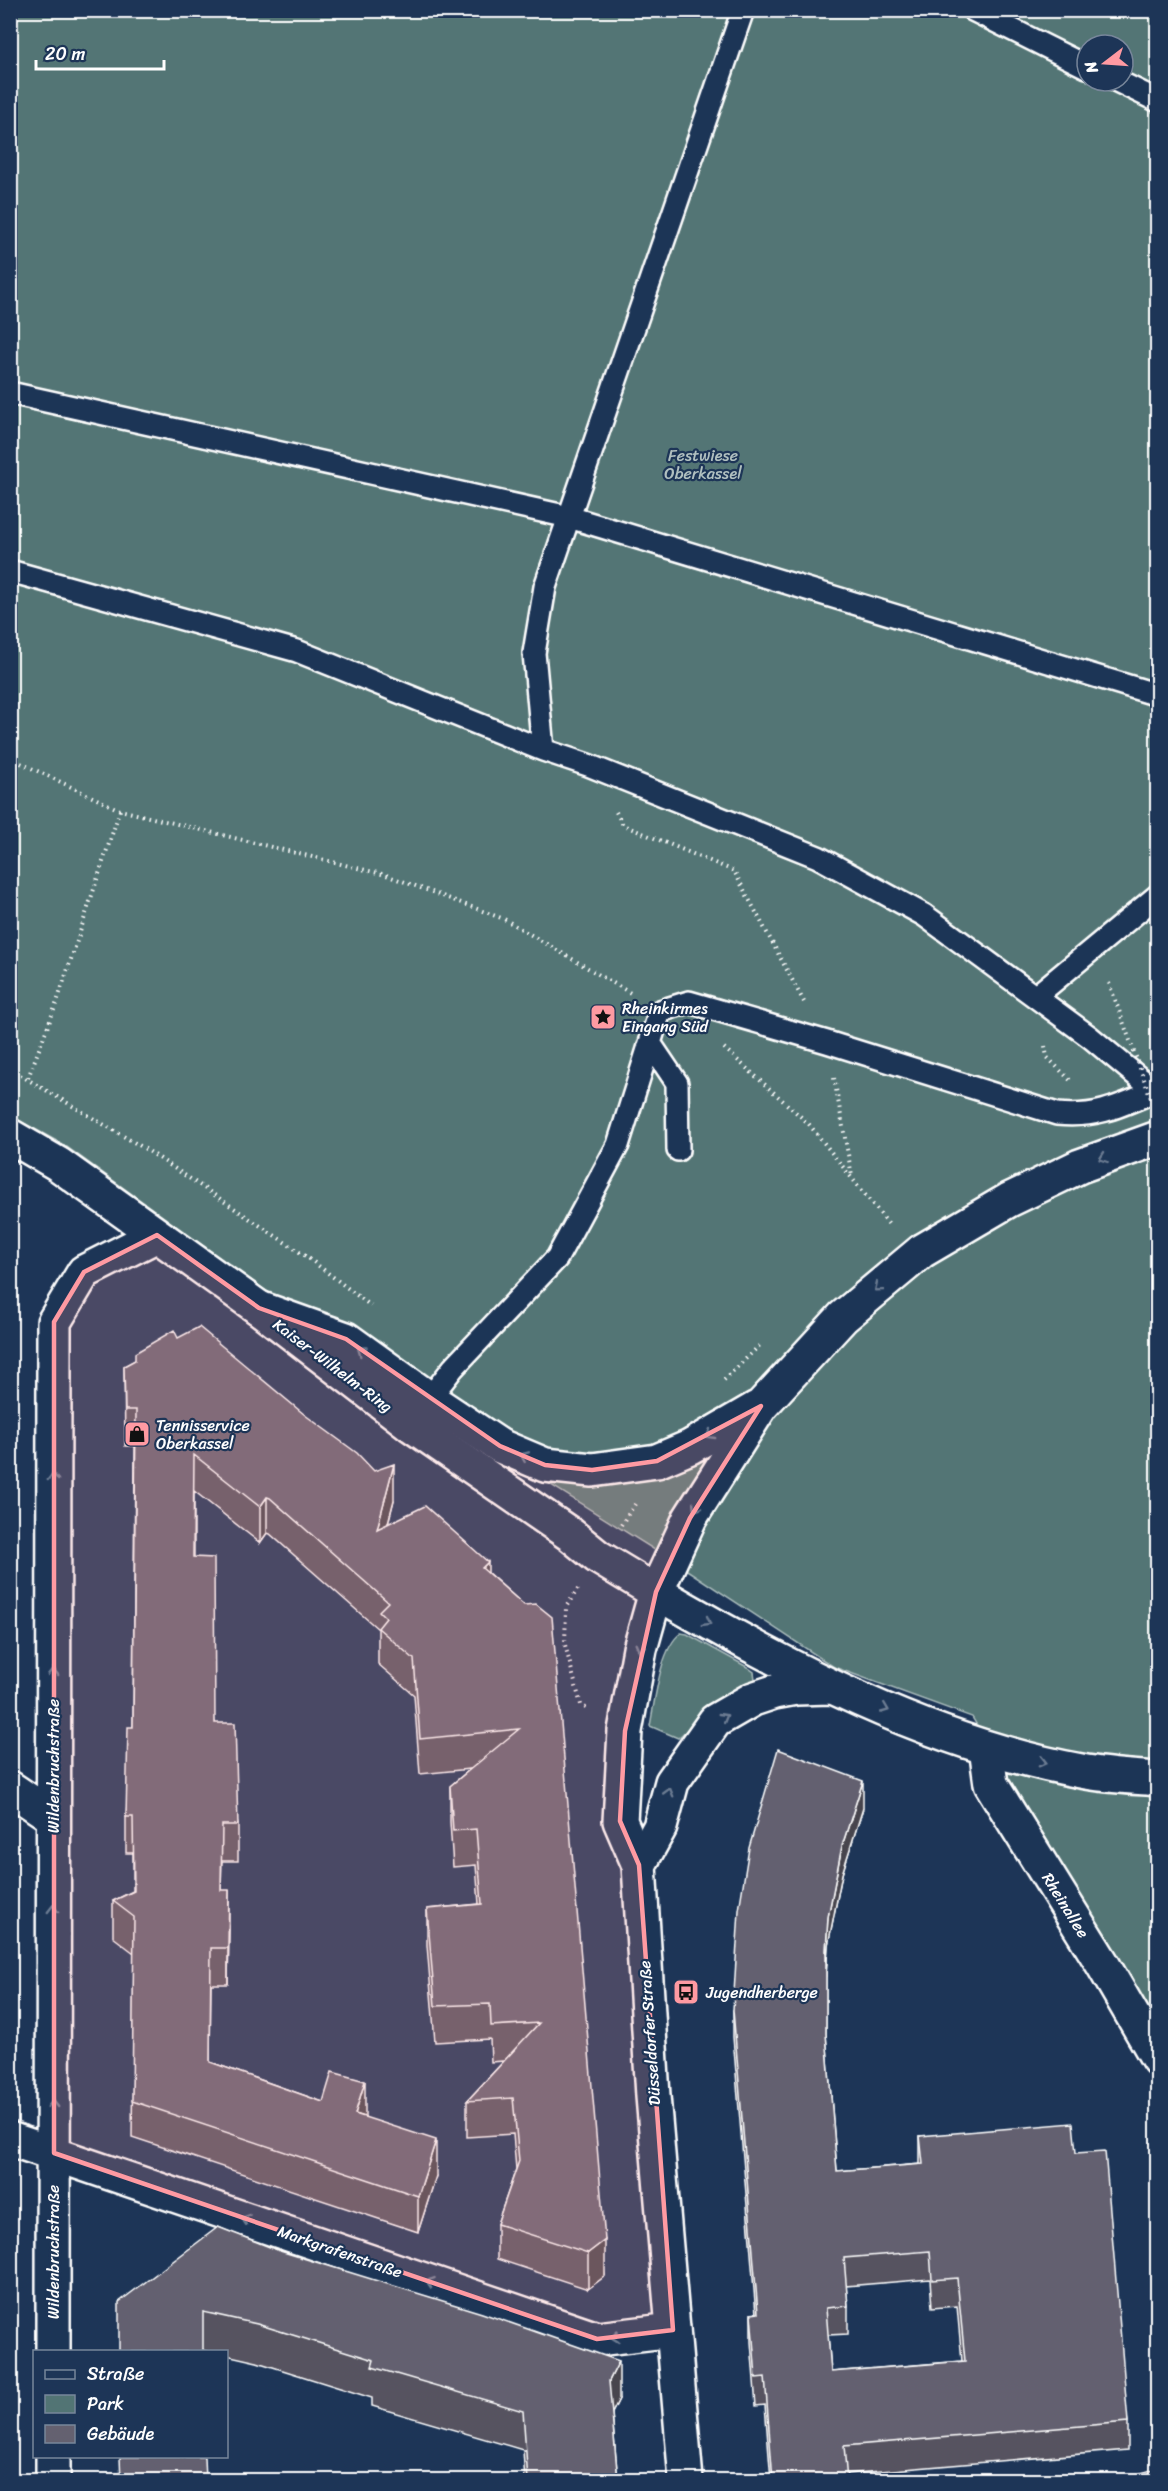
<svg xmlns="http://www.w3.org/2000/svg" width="1168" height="2491" font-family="Sriracha,sans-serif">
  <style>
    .green { fill: #527474; stroke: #a8baba; stroke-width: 1.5; fill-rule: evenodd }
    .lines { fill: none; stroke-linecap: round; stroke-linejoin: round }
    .lane-casing { stroke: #fff; stroke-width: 26 }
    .street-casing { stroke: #fff; stroke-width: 38 }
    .secondary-casing { stroke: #fff; stroke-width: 38 }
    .highway-casing { stroke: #fff; stroke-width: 38 }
    .path { stroke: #fff; stroke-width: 4; stroke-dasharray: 1.5 4.5; stroke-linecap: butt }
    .lane { stroke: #1d3557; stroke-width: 21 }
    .street { stroke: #1d3557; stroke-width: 33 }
    .secondary { stroke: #1d3557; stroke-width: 33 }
    .highway { stroke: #1d3557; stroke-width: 33 }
    .highway-bridge-casing { stroke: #fff; stroke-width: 38; stroke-linecap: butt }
    .path-bridge { stroke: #fff; stroke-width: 4; stroke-dasharray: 1.5 4.5; stroke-linecap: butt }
    .highway-bridge { stroke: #1d3557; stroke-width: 33 }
    .wall { fill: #565360; stroke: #fff; stroke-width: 1.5; fill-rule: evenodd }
    .shaded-wall { fill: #46444e; stroke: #fff; stroke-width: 1.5 }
    .building { fill: #646170; stroke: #fff; stroke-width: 1.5; fill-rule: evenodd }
    .oneway { stroke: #6c7c92 }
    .marked { fill: #ff9aa2; fill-opacity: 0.2; stroke: #ff9aa2; stroke-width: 4.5; stroke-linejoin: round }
    .labels { text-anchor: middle; stroke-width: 4.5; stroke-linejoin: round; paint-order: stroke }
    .park-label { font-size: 16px; fill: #b1c0c0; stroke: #1d3557 }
    .poi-label { font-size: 16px; fill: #fff; stroke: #1d3557; text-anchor: start }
    .street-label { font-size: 16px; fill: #fff; stroke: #1d3557 }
  </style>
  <rect width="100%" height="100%" fill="#1d3557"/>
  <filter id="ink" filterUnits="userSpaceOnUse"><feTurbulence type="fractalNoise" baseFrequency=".0167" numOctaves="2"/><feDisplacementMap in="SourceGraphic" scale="12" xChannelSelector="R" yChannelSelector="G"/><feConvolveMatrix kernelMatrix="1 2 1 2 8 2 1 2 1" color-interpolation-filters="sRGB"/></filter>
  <g filter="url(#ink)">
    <path class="green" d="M 11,11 L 1157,11 L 1157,2023 L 972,1717 L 834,1667 L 690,1572 L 428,1408 L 64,1145 L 11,1116 ZM 1087,45 L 1123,45 L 1123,81 L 1087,81 Z
      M 681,1633 L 687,1634 L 747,1667 L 754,1672 L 755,1679 L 752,1685 L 702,1716 L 678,1738 L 650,1726 C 655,1701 660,1648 681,1633 Z"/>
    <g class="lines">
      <g class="lane-casing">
        <path id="lane" d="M 973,10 L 1087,67
          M 1117,81 L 1158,101
          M 10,393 L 569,517 L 1158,695
          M 10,571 L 297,651 L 543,750 L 588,765 L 818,857 L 924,915 L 1090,1037 L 1155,1091 C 1120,1106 1096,1118 1057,1114 L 827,1042 L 689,1002 L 660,1011 L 618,1145 L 557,1258 L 453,1368 L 421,1409
          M 543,750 L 534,653 L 545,587 L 743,10
          M 1036,996 L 1158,895
          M 650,1043 L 677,1083 L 678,1150"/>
      </g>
      <g class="street-casing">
        <path id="street" d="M 10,1136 L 58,1164 L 259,1308 L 410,1424 L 571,1535 L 598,1557 L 656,1592
          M 986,1748 L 991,1784 L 1102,1963 L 1158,2059
          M 10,1788 L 53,1817
          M 10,2139 L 597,2339 L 673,2330
          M 53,2352 L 54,1322 L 84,1272 L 157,1235
          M 53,2480 L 53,2456"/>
      </g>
      <g class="secondary-casing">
        <path id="secondary" d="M 656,1592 L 640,1649 L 625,1731 L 620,1821 L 639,1865 L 653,2096 L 686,2480"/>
      </g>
      <g class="highway-casing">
        <path id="highway" d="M 922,1251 L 843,1317 L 761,1406 L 690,1518 L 656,1592 C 788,1669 929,1743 1081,1771 C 1106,1776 1132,1777 1158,1779
          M 259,1308 L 346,1339 L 428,1398 L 500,1446 L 545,1465 L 592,1470 L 657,1461 L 690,1447 L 757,1408
          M 639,1865 L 660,1827 L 672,1782 L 715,1721 L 753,1699 L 774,1692 L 796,1688 L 830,1687"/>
      </g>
      <path class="path" d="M 10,758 L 120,810 L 386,875 L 504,919 L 632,994
        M 616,812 L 623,825 L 734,871 L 804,1002
        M 1045,1046 L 1047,1057 L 1072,1082
        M 724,1048 L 808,1123 L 890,1226
        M 10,1069 L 147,1150 L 307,1257 L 371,1306
        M 28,1078 L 57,1002 L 120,810
        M 834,1078 L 852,1176
        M 724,1380 L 762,1343
        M 621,1525 L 635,1504
        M 578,1589 L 566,1607 L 565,1645 L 581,1705 L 589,1710"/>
      <use href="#lane" class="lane"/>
      <use href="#street" class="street"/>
      <use href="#secondary" class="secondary"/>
      <use href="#highway" class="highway"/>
      <g class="highway-bridge-casing">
        <path id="highway-bridge" d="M 922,1251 L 1009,1200 L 1080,1166 L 1158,1138"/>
      </g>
      <path class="path-bridge" d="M 1109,983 L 1152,1101"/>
      <use href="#highway-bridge" class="highway-bridge"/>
    </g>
    <path class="wall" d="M 178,1338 L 394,1500 L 388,1524 L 488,1573 L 524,1605 L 605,2276 L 588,2289 L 497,2259 L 497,2224 L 516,2169 L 513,2134 L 467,2137 L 467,2101 L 504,2061 L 491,2062 L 490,2039 L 435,2042 L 427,1945 L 427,1909 L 479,1904 L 476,1865 L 453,1867 L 450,1822 L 450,1786 L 470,1769 L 420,1774 L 414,1695 L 378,1664 L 378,1629 L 270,1534 L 267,1533 L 260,1543 L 194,1491 L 194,1557 L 215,1723 L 238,1825 L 238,1861 L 222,1861 L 221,1890 L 229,1926 L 228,1984 L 211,1984 L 210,2062 L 365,2117 L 436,2176 L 418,2232 L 132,2137 L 134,1953 L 113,1937 L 113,1901 L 133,1891 L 133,1853 L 126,1853 L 126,1817 L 133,1727 L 135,1446 L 125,1446 L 124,1366 Z
      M 863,1808 L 842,1874 L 828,1945 L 826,1975 L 826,2034 L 837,2171 L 920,2164 L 920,2136 L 1076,2153 L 1128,2422 L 1128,2450 L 846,2474 L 847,2481 L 771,2481 L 765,2405 L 756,2406 L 751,2342 L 751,2314 L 756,2314 L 733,2037 L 733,2010 ZM 930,2279 L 932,2308 L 957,2306 L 962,2361 L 831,2372 L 828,2335 L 848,2334 L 848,2306 L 846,2286 Z
      M 218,2227 L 619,2399 L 612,2413 L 618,2481 L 525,2481 L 523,2450 L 372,2406 L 372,2398 L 257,2362 L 226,2355 L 226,2352 L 209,2352 L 203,2350 L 119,2352 Z"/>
    <path class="shaded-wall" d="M 394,1464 L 394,1500 L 377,1564 L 377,1529 Z
      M 267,1497 L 267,1533 L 260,1543 L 260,1507 Z
      M 488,1562 L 488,1597 L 482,1568 Z
      M 863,1781 L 863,1808 L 842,1874 L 828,1945 L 826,1978 L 826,1950 L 828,1917 L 842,1846 Z
      M 229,1890 L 229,1926 L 228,1984 L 228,1948 Z
      M 365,2081 L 365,2117 L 355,2114 Z
      M 436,2140 L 436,2176 L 418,2232 L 418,2196 Z
      M 605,2240 L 605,2276 L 588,2289 L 588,2253 Z
      M 619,2361 L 619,2399 L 609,2419 L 609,2381 Z"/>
    <path class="building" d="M 199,1327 L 305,1415 L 357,1453 L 374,1471 L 394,1464 L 377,1529 L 425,1506 L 488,1562 L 482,1568 L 524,1605 L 536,1604 L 552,1617 L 605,2240 L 588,2253 L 497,2224 L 519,2161 L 513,2098 L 467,2101 L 539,2023 L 491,2026 L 490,2004 L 435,2006 L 427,1909 L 482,1904 L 476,1829 L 453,1831 L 450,1786 L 519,1729 L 420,1739 L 414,1659 L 378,1628 L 386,1618 L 379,1611 L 388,1602 L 270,1498 L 267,1497 L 260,1507 L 194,1455 L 193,1557 L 214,1558 L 215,1723 L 235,1723 L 238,1825 L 222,1825 L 221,1890 L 229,1890 L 228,1948 L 211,1948 L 210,2062 L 323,2102 L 332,2072 L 365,2081 L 355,2114 L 436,2140 L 418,2196 L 132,2101 L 134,1917 L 113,1901 L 134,1891 L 133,1817 L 126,1817 L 128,1727 L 133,1727 L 136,1410 L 125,1410 L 124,1366 L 135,1360 L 135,1353 L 174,1330 L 178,1338 Z
      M 778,1749 L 863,1781 L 842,1846 L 828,1917 L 826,1950 L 826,2034 L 837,2171 L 923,2164 L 920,2136 L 1073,2123 L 1076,2153 L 1105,2151 L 1128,2422 L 844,2446 L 847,2481 L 773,2481 L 765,2377 L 756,2378 L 751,2314 L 758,2313 L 733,2010 L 739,1910 L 749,1848 ZM 930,2251 L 932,2280 L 957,2278 L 965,2361 L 831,2372 L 826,2308 L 848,2306 L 844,2258 Z
      M 218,2227 L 280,2251 L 482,2313 L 619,2361 L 609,2381 L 618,2481 L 528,2481 L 523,2411 L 372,2367 L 374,2360 L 257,2324 L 203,2312 L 203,2352 L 119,2352 L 119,2302 Z
      M 120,2457 L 205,2457 L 206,2481 L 121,2481 Z
      M 1158,2468 L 1158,2481 L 1138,2481 L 1138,2474 Z"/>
    <defs><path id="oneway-chevron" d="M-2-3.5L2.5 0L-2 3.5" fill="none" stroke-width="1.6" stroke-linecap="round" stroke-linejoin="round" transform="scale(1.5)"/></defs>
    <g class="oneway">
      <use href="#oneway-chevron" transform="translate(1103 1158) rotate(160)"/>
      <use href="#oneway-chevron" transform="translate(878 1288) rotate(140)"/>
      <use href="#oneway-chevron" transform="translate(361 1350) rotate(-144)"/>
      <use href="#oneway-chevron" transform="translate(710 1435) rotate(150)"/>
      <use href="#oneway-chevron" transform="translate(524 1456) rotate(-157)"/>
      <use href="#oneway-chevron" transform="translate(53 1477) rotate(-90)"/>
      <use href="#oneway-chevron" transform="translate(696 1508) rotate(122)"/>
      <use href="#oneway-chevron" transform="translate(707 1622) rotate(30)"/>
      <use href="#oneway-chevron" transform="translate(640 1648) rotate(104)"/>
      <use href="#oneway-chevron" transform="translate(53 1672) rotate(-90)"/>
      <use href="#oneway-chevron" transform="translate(885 1709) rotate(22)"/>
      <use href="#oneway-chevron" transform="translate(724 1717) rotate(-31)"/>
      <use href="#oneway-chevron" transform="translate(1043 1762) rotate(14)"/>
      <use href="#oneway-chevron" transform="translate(669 1792) rotate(-74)"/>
      <use href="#oneway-chevron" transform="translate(53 1909) rotate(-90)"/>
      <use href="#oneway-chevron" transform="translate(53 2104) rotate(-90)"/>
      <use href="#oneway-chevron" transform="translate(245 2219) rotate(-161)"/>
      <use href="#oneway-chevron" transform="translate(430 2282) rotate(-161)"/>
      <use href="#oneway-chevron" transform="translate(615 2337) rotate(174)"/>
    </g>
  </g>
  <path class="marked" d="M 157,1235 L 259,1308 L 346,1339 L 500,1446 L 545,1465 L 592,1470 L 657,1461 L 761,1406 L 690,1518 L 656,1592 L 625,1731 L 620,1821 L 639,1865 L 673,2330 L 597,2339 L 54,2153 L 54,1322 L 84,1272 Z"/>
  <defs>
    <g id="sight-square" transform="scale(1.35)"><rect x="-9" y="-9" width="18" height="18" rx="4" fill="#ff9aa2" stroke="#1d3557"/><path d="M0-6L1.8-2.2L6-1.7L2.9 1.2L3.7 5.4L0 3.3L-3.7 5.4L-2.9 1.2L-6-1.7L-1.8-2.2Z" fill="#111"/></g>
    <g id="shop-square" transform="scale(1.35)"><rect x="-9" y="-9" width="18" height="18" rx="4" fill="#ff9aa2" stroke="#1d3557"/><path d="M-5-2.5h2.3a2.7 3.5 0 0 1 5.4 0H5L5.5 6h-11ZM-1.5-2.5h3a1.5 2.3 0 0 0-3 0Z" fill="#111"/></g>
    <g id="bus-square" transform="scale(1.35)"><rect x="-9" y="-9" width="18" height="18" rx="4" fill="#ff9aa2" stroke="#1d3557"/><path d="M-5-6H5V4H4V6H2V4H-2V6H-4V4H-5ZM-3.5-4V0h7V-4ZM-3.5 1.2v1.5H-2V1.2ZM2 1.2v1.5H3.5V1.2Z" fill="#111"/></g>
  </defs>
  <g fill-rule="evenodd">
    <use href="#sight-square" x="603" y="1017"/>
    <use href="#shop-square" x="137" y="1434"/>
    <use href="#bus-square" x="686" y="1992"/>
  </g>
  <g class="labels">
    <g class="park-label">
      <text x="703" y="461">Festwiese<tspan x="703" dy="18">Oberkassel</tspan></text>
    </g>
    <g class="poi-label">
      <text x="622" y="1014">Rheinkirmes<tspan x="622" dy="18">Eingang Süd</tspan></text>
      <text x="156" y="1431">Tennisservice<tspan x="156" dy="18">Oberkassel</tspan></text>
      <text x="706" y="1998">Jugendherberge</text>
    </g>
    <g class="street-label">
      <text transform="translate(333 1365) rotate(37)" y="6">Kaiser-Wilhelm-Ring</text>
      <text transform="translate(53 1766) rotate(-90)" y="6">Wildenbruchstraße</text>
      <text transform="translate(1066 1905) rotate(58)" y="6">Rheinallee</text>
      <text transform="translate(649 2033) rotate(-94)" y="6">Düsseldorfer Straße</text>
      <text transform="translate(340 2251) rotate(19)" y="6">Markgrafenstraße</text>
      <text transform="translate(53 2252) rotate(-90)" y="6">Wildenbruchstraße</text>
    </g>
  </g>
  <rect width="1168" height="2491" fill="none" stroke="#1d3557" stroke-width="36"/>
  <rect x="18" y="18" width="1132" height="2455" fill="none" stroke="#fff" stroke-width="2" filter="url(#ink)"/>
  <rect x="33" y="2350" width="195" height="108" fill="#1d3557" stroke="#77869a" stroke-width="1.5"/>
  <rect x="45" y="2370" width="30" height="9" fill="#1d3557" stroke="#77869a" stroke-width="1.5"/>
  <text x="87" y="2380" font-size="18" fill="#ffffff">Straße</text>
  <rect x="45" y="2395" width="30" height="18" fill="#527474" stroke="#77869a" stroke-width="1.5"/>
  <text x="87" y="2410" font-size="18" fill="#ffffff">Park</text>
  <rect x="45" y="2425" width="30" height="18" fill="#646170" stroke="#77869a" stroke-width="1.5"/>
  <text x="87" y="2440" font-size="18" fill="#ffffff">Gebäude</text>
  <g transform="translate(1105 63) rotate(253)"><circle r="28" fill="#1d3557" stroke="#77869a" stroke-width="1.5"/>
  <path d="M0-4.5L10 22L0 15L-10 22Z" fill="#ff9aa2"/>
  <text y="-9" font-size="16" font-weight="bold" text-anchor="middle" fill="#ffffff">N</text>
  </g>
  <path d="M36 60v9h128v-9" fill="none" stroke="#ffffff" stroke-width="3"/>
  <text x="45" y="60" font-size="18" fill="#ffffff" stroke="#1d3557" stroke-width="4.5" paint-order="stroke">20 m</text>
</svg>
